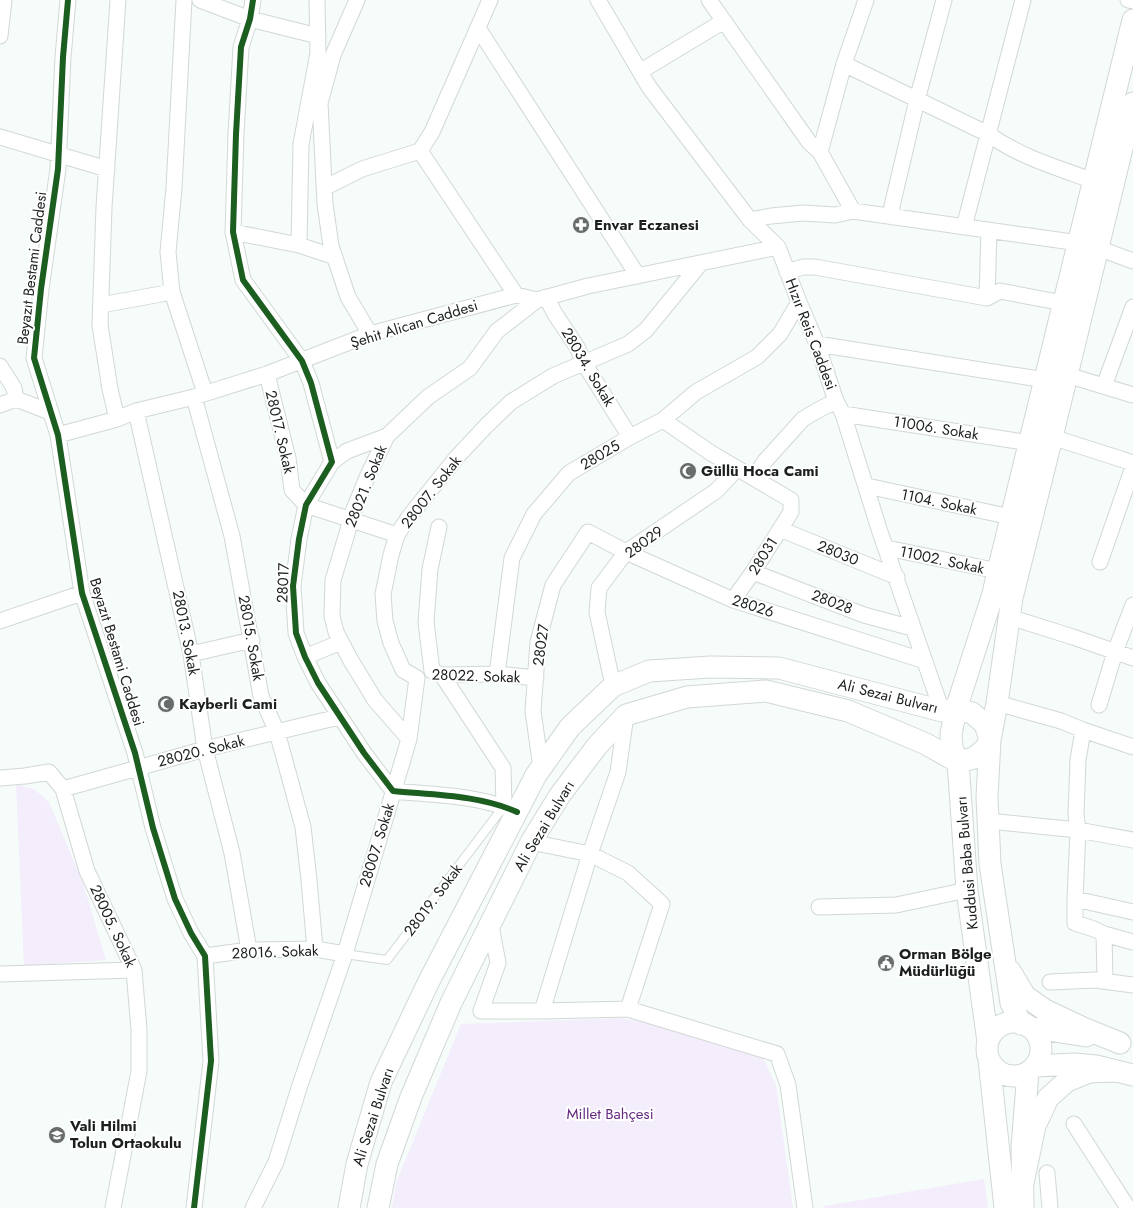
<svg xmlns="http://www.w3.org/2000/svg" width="1133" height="1208" font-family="Jost,sans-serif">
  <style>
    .green { fill: #f3edfc }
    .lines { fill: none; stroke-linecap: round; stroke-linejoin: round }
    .lane-casing { stroke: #d2d8d6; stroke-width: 10 }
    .street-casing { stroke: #d2d8d6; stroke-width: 17 }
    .secondary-casing { stroke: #d2d8d6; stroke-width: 23 }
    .lane { stroke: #fefffe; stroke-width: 8 }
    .street { stroke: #fefffe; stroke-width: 15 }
    .secondary { stroke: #fefffe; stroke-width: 21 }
    .cycleway-casing { stroke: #fff; stroke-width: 8 }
    .cycleway { stroke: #1b5e20; stroke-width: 6 }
    .labels { text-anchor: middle; stroke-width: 4; stroke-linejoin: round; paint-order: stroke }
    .poi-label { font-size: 15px; font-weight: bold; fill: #1b201e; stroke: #fff; text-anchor: start }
    .street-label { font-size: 15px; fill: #1b201e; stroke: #fff }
    .park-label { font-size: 15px; fill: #642b81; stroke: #fff }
  </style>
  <rect width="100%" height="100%" fill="#f5fcfa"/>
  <path class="green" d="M 16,784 L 34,789 L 49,802 L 83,883 L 106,960 L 24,966 Z
    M 622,1018 L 758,1047 L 776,1085 L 793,1208 L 392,1208 L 396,1183 L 461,1024 Z
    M 984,1179 L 988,1208 L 824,1208 L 824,1206 Z"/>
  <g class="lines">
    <g class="lane-casing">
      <path id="lane" d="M 345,954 L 387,960 L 504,806"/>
    </g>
    <g class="street-casing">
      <path id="street" d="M 68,0 L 63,57 L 58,169 L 41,289 L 34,358 L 58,435 L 82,593 L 135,753 L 153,828 L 175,899 L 191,933 L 205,956 L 211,1061 L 194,1208
        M 184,0 L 174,188 L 168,252 L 172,292 L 205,393
        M 200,0 L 250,19 L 318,36
        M 253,0 L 250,19 L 241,47 L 236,134 L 233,232 L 243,280 L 302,361 L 311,383 L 332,462 L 306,505 L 299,539 L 293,586 L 296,633 L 305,657 L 318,683 L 364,753 L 393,791 C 434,795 479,795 517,812
        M 357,0 L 333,55 L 320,103 L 325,204 L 331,246 L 348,297 L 370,334
        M 598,0 L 649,87 L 750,220 L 778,247 L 799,302 L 817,344 L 836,401 L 843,414 L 880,532 L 942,711
        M 709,0 L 809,142 L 820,152 L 853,211
        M 1128,0 L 1133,1
        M 478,28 L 638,276
        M 0,36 L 4,0
        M 844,64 L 988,134 C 1020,157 1058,168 1094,181
        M 641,71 L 724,21
        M 0,137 L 107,169
        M 420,151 L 516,295
        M 820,152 L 844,64 L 866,0
        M 324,188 L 362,169 L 420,151 L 432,132 L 490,0
        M 892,217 L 892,206 L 917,100 L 944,0
        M 750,220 L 771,216 L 803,213 L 835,215 L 853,211 L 1079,243
        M 964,227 L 1023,0
        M 233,232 L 299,245 L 335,257
        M 299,245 L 301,144 L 318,53 L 317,0
        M 1098,248 L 1133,261
        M 787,272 L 803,267 L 815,267 L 987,298 L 1000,291 L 1063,303
        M 546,297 L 555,314 L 577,347 L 584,363 L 630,437
        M 987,298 L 989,230
        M 101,305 L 172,292
        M 817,344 L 1045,380
        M 0,366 L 14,388 L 16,399
        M 267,374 L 288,458 L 292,490 L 306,505 L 397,535
        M 1067,375 L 1133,395
        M 1104,386 L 1133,307
        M 194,397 L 232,536 L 261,696 L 277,732 L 303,827 L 309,880 L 315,949
        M 0,405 L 16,399 L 50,412
        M 136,411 L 191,654 L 205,749 L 232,853 L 249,950
        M 843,414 L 1030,443
        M 117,419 L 110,389 L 100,325 L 104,207 L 118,0
        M 663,420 L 711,453 L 791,500 L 791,512 L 753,572 L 733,600
        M 58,435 L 117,419 L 136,411 L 194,397 L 267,374 L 370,334 L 516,295 L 537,300 L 588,286 L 778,247
        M 1052,437 L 1133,463
        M 332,462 L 347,451 L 387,436
        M 754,478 L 765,461 L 803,419 L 820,409 L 836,401
        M 867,486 L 1011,517
        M 780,529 L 897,577
        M 887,548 L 998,571
        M 1100,562 L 1133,467
        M 753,572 L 864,615 L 912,628
        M 1009,617 L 1073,637 L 1133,658
        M 0,621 L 82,593
        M 191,654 L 252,640
        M 305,657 L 341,642
        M 432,671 L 426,622 L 430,569 L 439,527
        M 434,672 L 442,675 L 497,674 L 536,678
        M 497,674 L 512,558 L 534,514 L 569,473 L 630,437 L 663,420 L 696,392 L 757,357 L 780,334 L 799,302
        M 442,675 L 503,768 L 504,806
        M 417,678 L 403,670 L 391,643 L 385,621 L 383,594 L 391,555 L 397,535 L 408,518 L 457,457 L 486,426 L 511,402 L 553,376 L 628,344 L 646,330 L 700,264
        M 613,686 L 597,612 L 599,588 L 626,552 L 716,491 L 737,469
        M 997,703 L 1061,721 L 1083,730 L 1133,747
        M 1099,705 L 1115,652 L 1133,605
        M 1083,730 L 1078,760 L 1076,814 L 1078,830 L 1075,899 L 1075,923 L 1094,929 L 1104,934 L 1133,942
        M 409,739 L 375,700 L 350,659 L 336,632 L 332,616 L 333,580 L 348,530 L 350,519 L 368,475 L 387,436 L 428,397 L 470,368 L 497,331 L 537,300
        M 541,768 L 533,711 L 538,642 L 553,585 L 588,532 L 626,552 L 733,600 L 925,661
        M 0,778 L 25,776 L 49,772 L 63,789 L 87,871 L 134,970 L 139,1030 L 139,1071 L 113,1208
        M 63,789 L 205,749 L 339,717
        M 989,821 L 1078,830 L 1133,840
        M 531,842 L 590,854 L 628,873 L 662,904 L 628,1009
        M 1075,899 L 1133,912
        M 819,907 L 896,905 L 967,890
        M 491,926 L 498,963 L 481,1011 L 542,1011 L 628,1009 L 777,1054 L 788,1085 L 805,1208
        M 1104,934 L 1105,981
        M 205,956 L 249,950 L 315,949 L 345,954
        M 0,974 L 134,970
        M 1050,982 L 1095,980 L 1133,985
        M 542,1011 L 590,854 L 618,772 L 626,715
        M 1074,1124 L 1128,1208
        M 1047,1173 L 1050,1208
        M 253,1208 L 276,1162 L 299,1088 L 345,954 L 409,739 L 417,678"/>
    </g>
    <g class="secondary-casing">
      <path id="secondary" d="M 1010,971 L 1025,996 L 1045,1010 L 1083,1028 L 1120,1043
        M987 1049a27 27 0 1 1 54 0a27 27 0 1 1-54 0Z
        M 1021,1024 L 1011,1003 L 990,864 L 987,797 L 990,740 L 997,703 L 1012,598 L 1052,437 L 1133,103
        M 1029,1027 L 1086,1036
        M 988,1042 L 967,890 L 958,762 L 952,748 L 951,734 L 956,709 L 993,594 L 998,571 L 1133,20
        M 989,1060 L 1005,1208
        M 1035,1066 L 1074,1064 L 1096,1066 L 1133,1075
        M 1023,1183 L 1035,1126 L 1048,1098 L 1067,1081 L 1089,1072 L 1117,1071
        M 349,1208 L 357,1164 L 381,1082 L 429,981 L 536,775 L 570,727 L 613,686 L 649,671 L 710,667 L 779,668 L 942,711 L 956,709 L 972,713 L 985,724 L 990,740 L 985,749 L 974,758 L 958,762 L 926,744 L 848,711 L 766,691 L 687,697 L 626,715 L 597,746 L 560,795 L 531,842 L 451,1003 L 411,1097 L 387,1164 L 378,1208
        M 1023,1208 L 1022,1147 L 1028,1072"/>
    </g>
    <use href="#lane" class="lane"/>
    <use href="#street" class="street"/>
    <use href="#secondary" class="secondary"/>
    <g class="cycleway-casing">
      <path id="cycleway" d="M 68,0 L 63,57 L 58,169 L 41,289 L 34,358 L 58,435 L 82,593 L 135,753 L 153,828 L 175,899 L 191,933 L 205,956 L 211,1061 L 194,1208
        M 253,0 L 250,19 L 241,47 L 236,134 L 233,232 L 243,280 L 302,361 L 311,383 L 332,462 L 306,505 L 299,539 L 293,586 L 296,633 L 305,657 L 318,683 L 364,753 L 393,791 C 434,795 479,795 517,812"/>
    </g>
    <use href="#cycleway" class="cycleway"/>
  </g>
  <defs>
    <g id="pharmacy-disc" transform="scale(0.9)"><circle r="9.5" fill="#676d6b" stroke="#fff"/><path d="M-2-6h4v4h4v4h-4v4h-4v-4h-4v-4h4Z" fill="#fff"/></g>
    <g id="mosque-disc" transform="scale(0.9)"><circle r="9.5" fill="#676d6b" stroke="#fff"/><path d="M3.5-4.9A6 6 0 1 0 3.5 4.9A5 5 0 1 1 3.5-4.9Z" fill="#fff"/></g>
    <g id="civic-disc" transform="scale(0.9)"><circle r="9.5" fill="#676d6b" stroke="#fff"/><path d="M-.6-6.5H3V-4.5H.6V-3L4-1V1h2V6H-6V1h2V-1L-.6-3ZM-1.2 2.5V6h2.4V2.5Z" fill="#fff"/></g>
    <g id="school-disc" transform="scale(0.9)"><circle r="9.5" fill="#676d6b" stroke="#fff"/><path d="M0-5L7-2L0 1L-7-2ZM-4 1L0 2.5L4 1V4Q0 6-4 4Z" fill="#fff"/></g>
  </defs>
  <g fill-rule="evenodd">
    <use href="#pharmacy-disc" x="581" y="225"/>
    <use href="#mosque-disc" x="688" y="471"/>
    <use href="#mosque-disc" x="166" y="704"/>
    <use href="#civic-disc" x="886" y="963"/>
    <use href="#school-disc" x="57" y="1135"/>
  </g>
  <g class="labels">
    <g class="poi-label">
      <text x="594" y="230">Envar Eczanesi</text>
      <text x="701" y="476">Güllü Hoca Cami</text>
      <text x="179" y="709">Kayberli Cami</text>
      <text x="899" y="959">Orman Bölge<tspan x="899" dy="17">Müdürlüğü</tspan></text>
      <text x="70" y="1131">Vali Hilmi<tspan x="70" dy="17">Tolun Ortaokulu</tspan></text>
    </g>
    <g class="street-label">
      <text transform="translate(32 268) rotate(-83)" y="5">Beyazıt Bestami Caddesi</text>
      <text transform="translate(414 324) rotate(-17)" y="5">Şehit Alican Caddesi</text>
      <text transform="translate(811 334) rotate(69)" y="5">Hızır Reis Caddesi</text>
      <text transform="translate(588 367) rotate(59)" y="5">28034. Sokak</text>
      <text transform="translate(936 428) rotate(9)" y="5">11006. Sokak</text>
      <text transform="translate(280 432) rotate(77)" y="5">28017. Sokak</text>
      <text transform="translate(600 455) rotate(-31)" y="5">28025</text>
      <text transform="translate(366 486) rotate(-68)" y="5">28021. Sokak</text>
      <text transform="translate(431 492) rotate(-52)" y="5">28007. Sokak</text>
      <text transform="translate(939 502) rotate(12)" y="5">1104. Sokak</text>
      <text transform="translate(644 542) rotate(-36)" y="5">28029</text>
      <text transform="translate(838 553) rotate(22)" y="5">28030</text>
      <text transform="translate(763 556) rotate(-58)" y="5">28031</text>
      <text transform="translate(942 560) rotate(12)" y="5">11002. Sokak</text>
      <text transform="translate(283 583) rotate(-88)" y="5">28017</text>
      <text transform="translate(832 602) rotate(21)" y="5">28028</text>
      <text transform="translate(753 606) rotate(18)" y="5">28026</text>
      <text transform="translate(186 633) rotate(79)" y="5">28013. Sokak</text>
      <text transform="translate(251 638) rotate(80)" y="5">28015. Sokak</text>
      <text transform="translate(541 645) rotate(-82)" y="5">28027</text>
      <text transform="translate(117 652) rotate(73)" y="5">Beyazıt Bestami Caddesi</text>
      <text transform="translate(476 676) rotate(2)" y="5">28022. Sokak</text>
      <text transform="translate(888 696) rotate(14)" y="5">Ali Sezai Bulvarı</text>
      <text transform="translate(201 751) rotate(-14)" y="5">28020. Sokak</text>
      <text transform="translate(544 826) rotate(-59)" y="5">Ali Sezai Bulvarı</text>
      <text transform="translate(377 845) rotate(-73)" y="5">28007. Sokak</text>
      <text transform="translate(967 863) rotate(-95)" y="5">Kuddusi Baba Bulvarı</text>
      <text transform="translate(433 900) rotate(-53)" y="5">28019. Sokak</text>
      <text transform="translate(113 926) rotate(65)" y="5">28005. Sokak</text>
      <text transform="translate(275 952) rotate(-2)" y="5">28016. Sokak</text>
      <text transform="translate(373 1117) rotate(-72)" y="5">Ali Sezai Bulvarı</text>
    </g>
    <g class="park-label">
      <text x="610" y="1119">Millet Bahçesi</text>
    </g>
  </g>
</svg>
